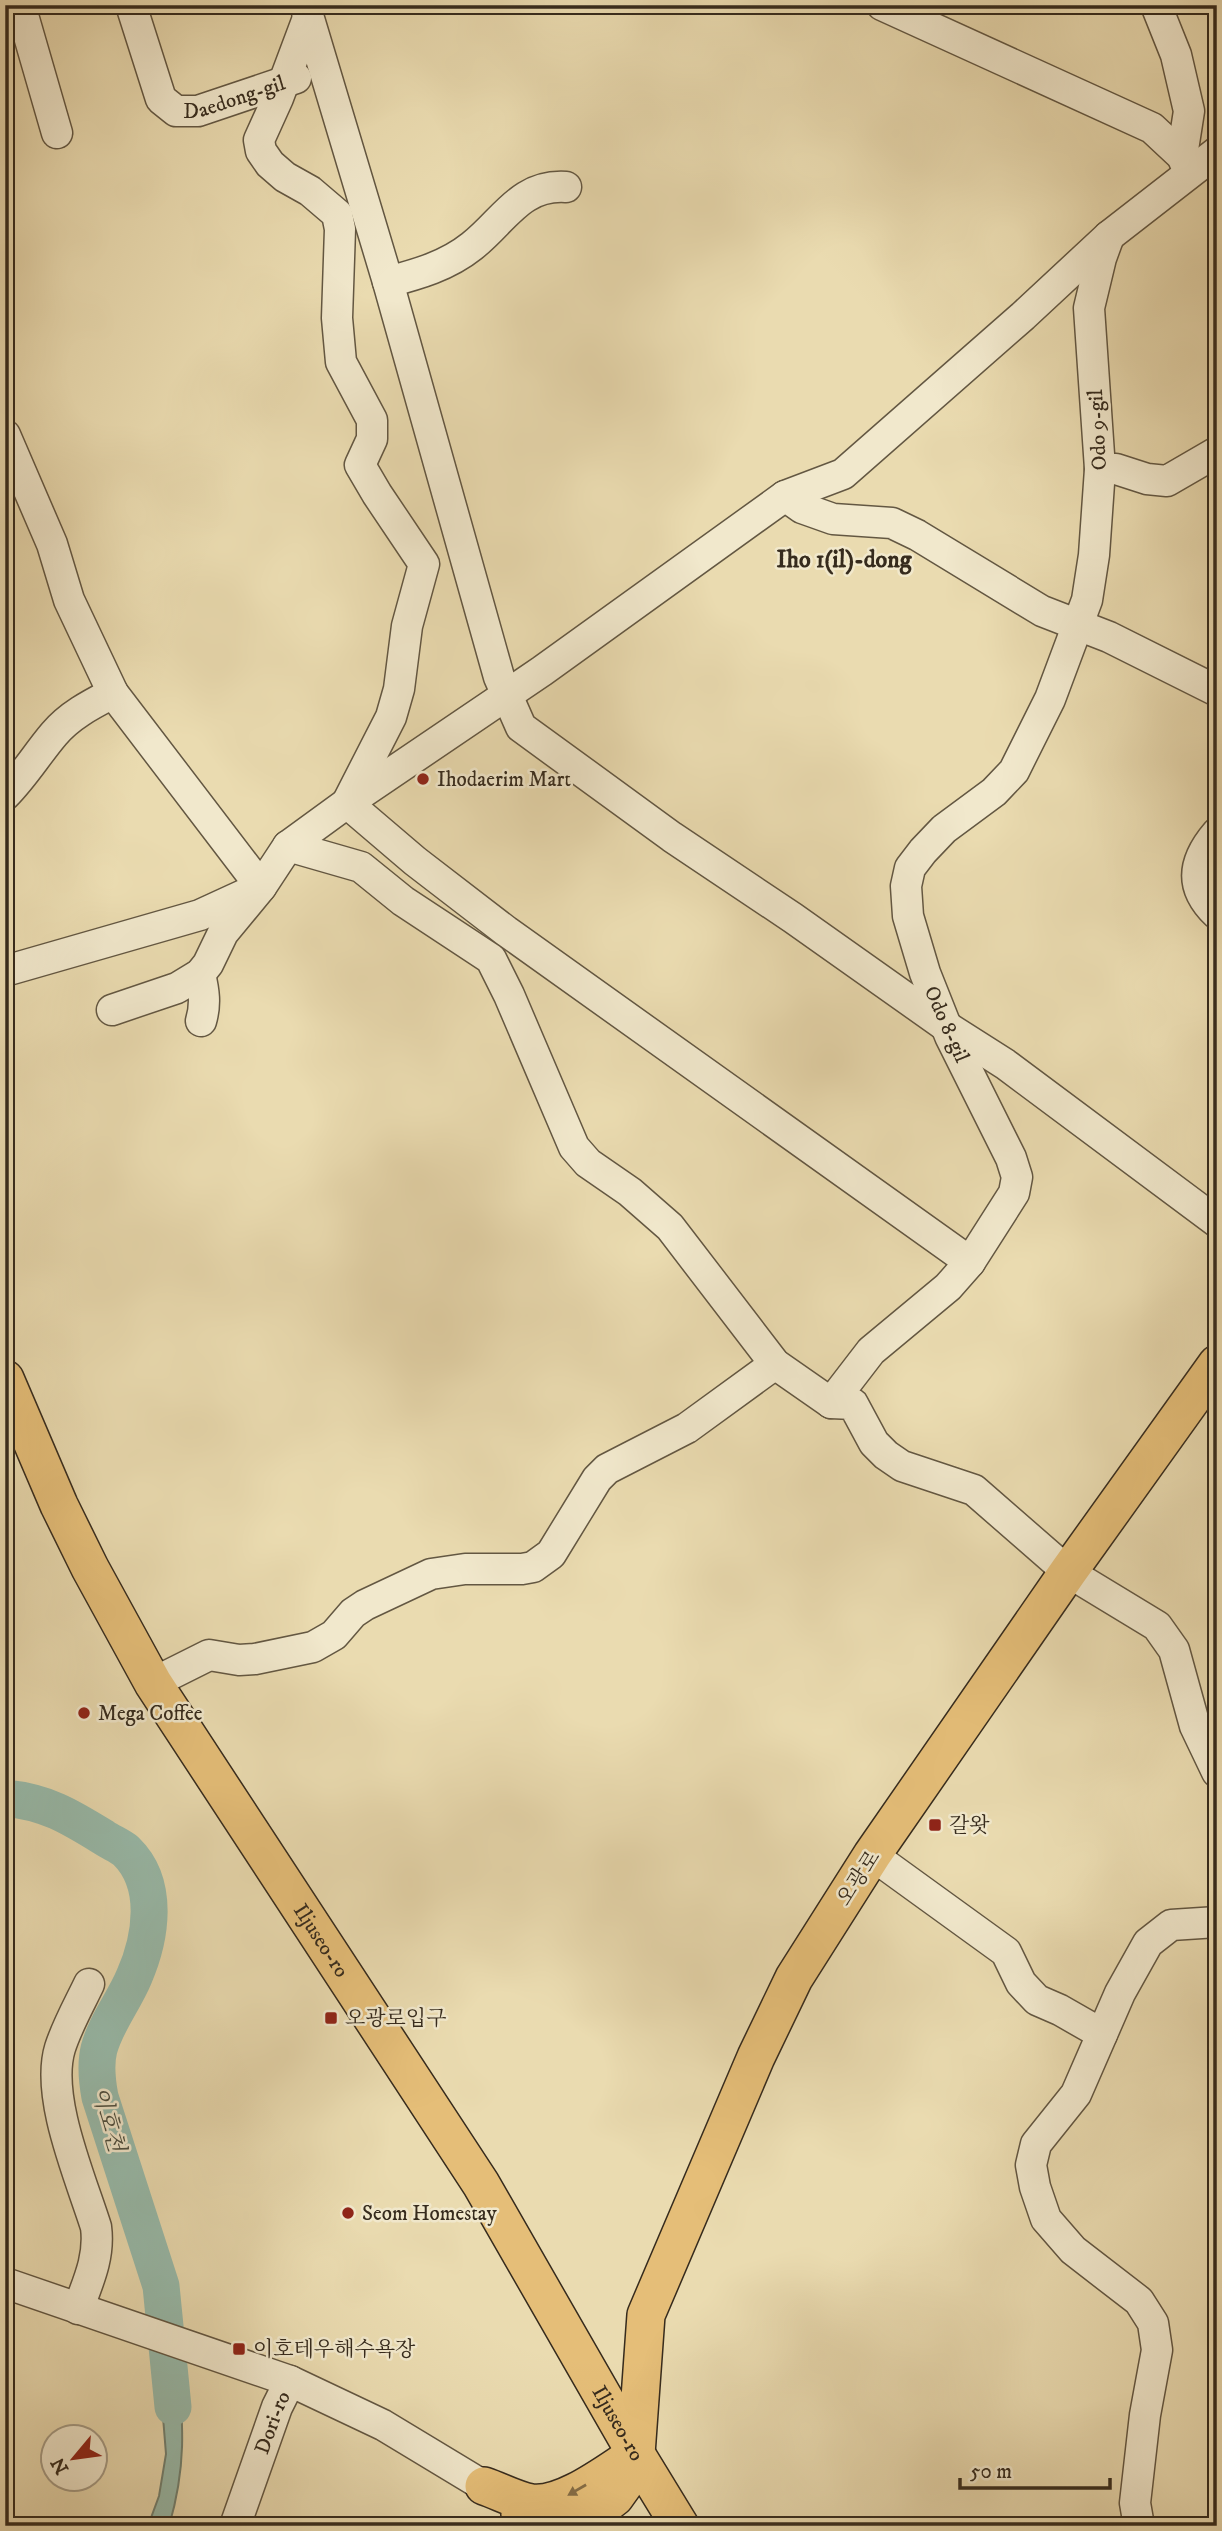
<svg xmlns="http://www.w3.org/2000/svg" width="1222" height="2531" font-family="'IM FELL DW Pica','Noto Serif KR',serif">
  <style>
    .water { fill: #98bbab; stroke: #718172; stroke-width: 2 }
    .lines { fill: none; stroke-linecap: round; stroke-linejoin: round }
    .river { stroke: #98bbab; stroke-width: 37 }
    .minor-casing { stroke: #635742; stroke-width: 33 }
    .major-casing { stroke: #362b1d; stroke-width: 40 }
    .minor { stroke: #f1e8cc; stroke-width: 30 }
    .major { stroke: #e5be78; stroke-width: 37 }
    .oneway { fill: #856d46 }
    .poi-dot { fill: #8f2418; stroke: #f1e8cc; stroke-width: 2.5 }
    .labels { text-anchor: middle; stroke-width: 5; stroke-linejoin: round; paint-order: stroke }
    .street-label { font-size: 21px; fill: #362b1d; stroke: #f1e8cc }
    .poi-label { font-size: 21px; fill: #362b1d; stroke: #f1e8cc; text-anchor: start }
    .water-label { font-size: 23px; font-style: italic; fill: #4e4f40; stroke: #f1e8cc }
    .quarter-label { font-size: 24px; font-weight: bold; fill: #362b1d; stroke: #f1e8cc }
  </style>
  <rect width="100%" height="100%" fill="#eadbb0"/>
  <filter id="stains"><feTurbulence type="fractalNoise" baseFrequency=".00286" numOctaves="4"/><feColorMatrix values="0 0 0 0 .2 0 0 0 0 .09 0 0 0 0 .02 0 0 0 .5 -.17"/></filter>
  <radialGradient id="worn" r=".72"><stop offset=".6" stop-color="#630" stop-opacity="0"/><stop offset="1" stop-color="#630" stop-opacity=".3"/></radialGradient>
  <path class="water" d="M 158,2355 L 178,2361 C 183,2423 187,2465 169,2526 L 148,2526 L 159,2496 L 166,2454 Z"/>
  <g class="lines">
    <path class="river" d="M 5,1798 C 46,1802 69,1816 103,1837 C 110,1842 120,1846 126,1851 C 160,1884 151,1938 134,1977 C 124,2001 106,2023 99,2049 C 95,2065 97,2081 100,2097 L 161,2286 L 173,2407"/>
    <g class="minor-casing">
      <g id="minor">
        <path d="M 20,5 L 57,133"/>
        <path id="s1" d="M 131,5 L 161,99 L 176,111 L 198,111 L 296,78"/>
        <path d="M 882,5 L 1152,128 L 1182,156 L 1189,172"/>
        <path d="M 1156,5 L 1176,55 L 1189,111 L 1182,156"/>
        <path d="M 307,12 L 388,282 L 499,677 L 521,727 L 672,837 L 793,918 L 947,1027 L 1005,1064 L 1217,1222"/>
        <path d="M 308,18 L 278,98 L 259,140 L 261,151 L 270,164 L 285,177 L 310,191 L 337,214 L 340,229 L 337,318 L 341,362 L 372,420 L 372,439 L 360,465 L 377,494 L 424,564 L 407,626 L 399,689 L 391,717 L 347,803 L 415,861 L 506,931 L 970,1262"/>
        <path d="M 388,282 C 418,274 447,266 472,246 C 504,221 520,184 566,187"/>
        <path d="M 5,435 L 52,544 L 69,600 L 113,693 L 261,887 L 223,933 L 208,964 L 200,974 L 177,988 L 112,1010"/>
        <path d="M 1100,469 L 1116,469 L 1147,479 L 1167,481 L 1217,452"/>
        <path d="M 785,496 L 843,474 L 1023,316 L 1109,236 L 1217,152"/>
        <path d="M 5,795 C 24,776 37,754 54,734 C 70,715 92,704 113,693"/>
        <path d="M 1217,833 C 1193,861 1188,886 1217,914"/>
        <path d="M 288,846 L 361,867 L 403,901 L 491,959 L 509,995 L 574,1147 L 588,1163 L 630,1192 L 670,1227 L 775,1364 L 831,1403 L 853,1404 L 874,1443 L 886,1455 L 902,1466 L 974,1490 L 1068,1572 L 1157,1626 L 1174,1650 L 1195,1726 L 1217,1772"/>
        <path d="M 5,971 L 200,915 L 261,887 L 288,846 L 347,803 L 542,671 L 785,496 L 802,508 L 833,519 L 892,523 L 917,535 L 1042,611 L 1109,637 L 1217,691"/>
        <path d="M 200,974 C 204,991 206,1004 201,1021"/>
        <path d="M 831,1403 L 871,1351 L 948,1287 L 970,1262 L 1014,1193 L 1017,1177 L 1011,1158 L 950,1036 L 925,973 L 908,916 L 906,886 L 910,868 L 923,851 L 944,829 L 994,792 L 1014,771 L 1050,699 L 1087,600 L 1094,555 L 1100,469 L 1089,308 L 1101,258 L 1109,236"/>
        <path d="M 153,1683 L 209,1655 L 239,1660 L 255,1659 L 313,1647 L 334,1635 L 353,1613 L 365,1605 L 431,1574 L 465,1569 L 522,1569 L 533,1567 L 551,1554 L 597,1479 L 607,1469 L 687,1428 L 775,1364"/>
        <path d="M 872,1855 L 1006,1952 L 1021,1983 L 1037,2000 L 1060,2010 L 1102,2034"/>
        <path d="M 5,2283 L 290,2381 L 383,2425 L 484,2486"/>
        <path d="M 78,2309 C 88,2282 100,2257 96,2227 C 81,2179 45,2097 60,2048 C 67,2026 79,2005 89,1984"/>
        <path id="s2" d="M 235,2526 L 277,2407 L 290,2381"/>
        <path d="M 1139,2526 L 1135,2503 L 1145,2415 L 1157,2350 L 1153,2323 L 1139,2301 L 1073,2250 L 1046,2219 L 1035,2187 L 1031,2165 L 1036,2144 L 1076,2094 L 1120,1993 L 1148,1943 L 1171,1925 L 1217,1922"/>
      </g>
    </g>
    <g class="major-casing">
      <g id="major">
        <path id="s3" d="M 5,1379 L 59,1505 L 90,1568 L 153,1683 L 481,2184 L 636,2454 L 680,2526"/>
        <path d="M 484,2486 C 499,2491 515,2500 531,2503 C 564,2507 609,2471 636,2454"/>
        <path d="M 520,2514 L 544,2522 L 572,2521 L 602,2507 L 615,2497 L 625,2483 L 636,2454 L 646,2315 L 756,2057 L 794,1978 L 872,1855 L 1068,1572 L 1217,1364"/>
      </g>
    </g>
    <use href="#minor" class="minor"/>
    <use href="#major" class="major"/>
  </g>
  <defs><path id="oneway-solid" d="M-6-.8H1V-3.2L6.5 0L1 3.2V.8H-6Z" transform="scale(1.75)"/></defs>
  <use class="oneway" href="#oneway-solid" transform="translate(577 2490) rotate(150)"/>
  <g class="poi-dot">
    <circle cx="423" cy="779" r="7"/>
    <circle cx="84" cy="1713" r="7"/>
    <rect x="928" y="1818" width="14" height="14" rx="3.5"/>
    <rect x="324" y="2011" width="14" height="14" rx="3.5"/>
    <circle cx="348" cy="2213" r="7"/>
    <rect x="232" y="2342" width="14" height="14" rx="3.5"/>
  </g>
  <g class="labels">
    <g class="street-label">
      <text dy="7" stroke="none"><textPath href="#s1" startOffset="178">Daedong-gil</textPath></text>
      <text transform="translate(1097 430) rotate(-93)" y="7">Odo 9-gil</text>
      <text transform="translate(947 1024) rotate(66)" y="7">Odo 8-gil</text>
      <text transform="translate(858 1878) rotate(-57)" y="7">오광로</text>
      <text dy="7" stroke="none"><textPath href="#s3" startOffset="646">Iljuseo-ro</textPath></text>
      <text dy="7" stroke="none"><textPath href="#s2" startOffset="110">Dori-ro</textPath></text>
      <text dy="7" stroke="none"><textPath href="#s3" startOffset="1213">Iljuseo-ro</textPath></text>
    </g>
    <g class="poi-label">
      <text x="437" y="786">Ihodaerim Mart</text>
      <text x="98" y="1720">Mega Coffee</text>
      <text x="949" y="1832">갈왓</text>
      <text x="345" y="2025">오광로입구</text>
      <text x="362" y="2220">Seom Homestay</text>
      <text x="253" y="2356">이호테우해수욕장</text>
    </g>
    <g class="water-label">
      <text transform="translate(109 2119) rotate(74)" y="8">이호천</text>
    </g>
    <g class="quarter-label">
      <text x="844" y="567">Iho 1(il)-dong</text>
    </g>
  </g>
  <rect width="1222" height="2531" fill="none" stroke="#eadbb0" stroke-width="28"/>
  <rect x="7" y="7" width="1208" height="2517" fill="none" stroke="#362b1d" stroke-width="3.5"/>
  <rect x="14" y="14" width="1194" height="2503" fill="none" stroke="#362b1d" stroke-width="2"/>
  <g transform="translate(74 2458) rotate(241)"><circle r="33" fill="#f1e8cc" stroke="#a69c86" stroke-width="2"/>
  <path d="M0-5L12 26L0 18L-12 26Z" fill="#8f2418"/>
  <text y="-10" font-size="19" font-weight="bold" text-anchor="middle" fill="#362b1d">N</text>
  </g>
  <path d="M960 2478v10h150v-10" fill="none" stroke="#362b1d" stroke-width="3.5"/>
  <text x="970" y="2478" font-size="21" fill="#362b1d" stroke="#f1e8cc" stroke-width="5" paint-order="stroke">50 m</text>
  <rect width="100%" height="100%" filter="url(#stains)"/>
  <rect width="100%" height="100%" fill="url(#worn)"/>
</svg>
